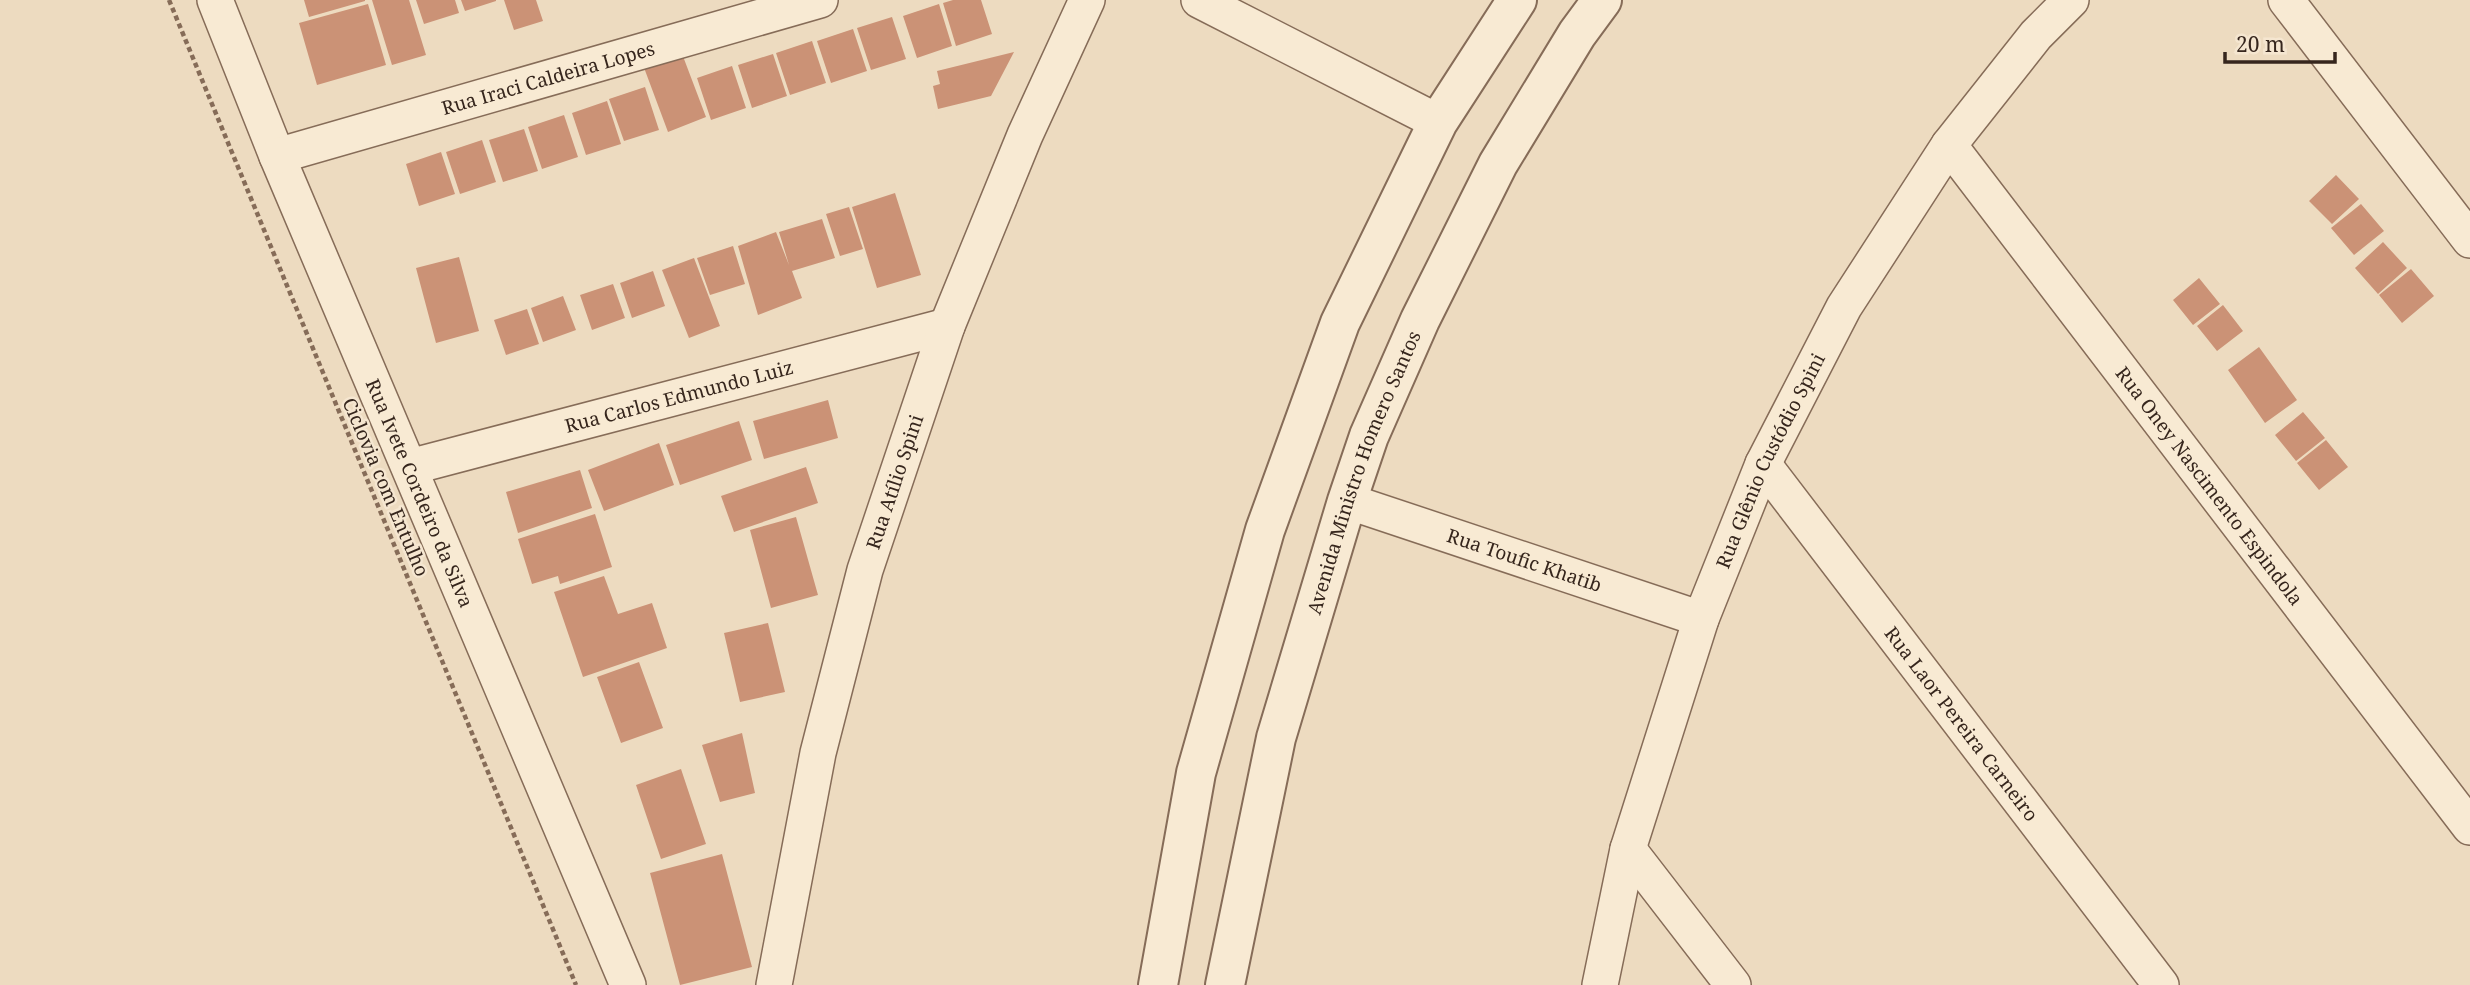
<svg xmlns="http://www.w3.org/2000/svg" width="2470" height="985" font-family="'Noto Serif',serif">
  <style>
    .building { fill: #cb9276 }
    .lines { fill: none; stroke-linecap: round; stroke-linejoin: round }
    .minor-casing { stroke: #866c58; stroke-width: 38 }
    .tertiary-casing { stroke: #866c58; stroke-width: 42 }
    .path { stroke: #866c58; stroke-width: 4.5; stroke-dasharray: 5 3.5; stroke-linecap: butt }
    .minor { stroke: #f8ead3; stroke-width: 35 }
    .tertiary { stroke: #f8ead3; stroke-width: 38 }
    .labels { text-anchor: middle; stroke-width: 5; stroke-linejoin: round; paint-order: stroke }
    .street-label { font-size: 19px; fill: #36261d; stroke: #f5e6d0 }
  </style>
  <rect width="100%" height="100%" fill="#eddbc0"/>
  <path class="building" d="M 304,0 L 365,0 L 365,1 L 309,17 Z
    M 372,0 L 409,0 L 426,55 L 392,65 Z
    M 416,0 L 455,0 L 459,13 L 424,24 Z
    M 461,0 L 496,0 L 496,1 L 465,11 Z
    M 504,0 L 536,0 L 543,21 L 514,30 Z
    M 953,0 L 981,0 L 992,34 L 956,46 L 943,3 Z
    M 368,4 L 386,65 L 317,85 L 299,23 Z
    M 939,4 L 952,46 L 917,58 L 903,16 Z
    M 892,17 L 906,59 L 871,70 L 857,28 Z
    M 853,29 L 867,71 L 831,83 L 817,41 Z
    M 812,41 L 826,83 L 790,95 L 776,53 Z
    M 681,51 L 706,117 L 668,132 L 643,65 Z
    M 1014,52 L 991,96 L 938,109 L 933,86 L 940,84 L 937,71 Z
    M 773,54 L 787,96 L 752,108 L 738,65 Z
    M 732,66 L 746,108 L 711,120 L 697,78 Z
    M 645,87 L 659,130 L 624,141 L 609,99 Z
    M 607,101 L 621,144 L 586,155 L 572,113 Z
    M 564,115 L 578,157 L 542,169 L 528,127 Z
    M 524,129 L 538,171 L 503,182 L 489,140 Z
    M 482,140 L 496,182 L 460,194 L 446,152 Z
    M 441,152 L 455,194 L 419,206 L 406,164 Z
    M 2336,175 L 2359,199 L 2332,224 L 2309,201 Z
    M 895,193 L 921,275 L 877,288 L 852,207 Z
    M 2361,204 L 2384,231 L 2354,255 L 2331,228 Z
    M 849,207 L 863,249 L 840,256 L 826,214 Z
    M 822,219 L 835,258 L 792,271 L 802,298 L 758,315 L 738,246 L 776,232 L 789,265 L 779,232 Z
    M 2383,242 L 2407,268 L 2378,294 L 2355,268 Z
    M 733,246 L 745,284 L 710,295 L 697,258 Z
    M 459,257 L 479,331 L 436,343 L 416,268 Z
    M 694,258 L 720,326 L 689,338 L 662,270 Z
    M 2411,269 L 2434,296 L 2402,323 L 2379,295 Z
    M 653,271 L 665,306 L 632,318 L 620,283 Z
    M 2199,278 L 2220,304 L 2193,325 L 2173,300 Z
    M 613,284 L 625,318 L 592,330 L 580,295 Z
    M 563,296 L 576,330 L 543,342 L 531,308 Z
    M 2223,305 L 2243,331 L 2217,351 L 2197,326 Z
    M 527,309 L 539,344 L 506,355 L 494,320 Z
    M 2259,347 L 2297,400 L 2265,423 L 2228,370 Z
    M 828,400 L 838,438 L 764,459 L 753,421 Z
    M 2303,412 L 2325,438 L 2296,461 L 2275,435 Z
    M 739,421 L 752,460 L 680,485 L 666,445 Z
    M 2326,440 L 2348,467 L 2319,490 L 2297,463 Z
    M 659,443 L 674,485 L 604,511 L 588,470 Z
    M 806,467 L 818,503 L 734,532 L 721,496 Z
    M 580,470 L 592,508 L 518,533 L 506,492 Z
    M 595,514 L 612,567 L 560,584 L 558,576 L 532,584 L 518,539 Z
    M 796,517 L 818,595 L 771,608 L 750,530 Z
    M 604,576 L 618,614 L 652,603 L 667,648 L 583,677 L 554,592 Z
    M 768,623 L 785,692 L 740,702 L 724,633 Z
    M 639,662 L 663,728 L 621,743 L 597,677 Z
    M 742,733 L 755,793 L 720,802 L 702,745 Z
    M 681,769 L 706,844 L 661,859 L 636,785 Z
    M 722,854 L 752,967 L 680,985 L 650,873 Z"/>
  <g class="lines">
    <g class="minor-casing">
      <g id="minor">
        <path id="s1" d="M 215,0 L 277,156 L 628,985"/>
        <path d="M 1199,0 L 1438,122"/>
        <path d="M 2286,0 L 2470,240"/>
        <path id="s2" d="M 1949,145 L 2470,827"/>
        <path id="s3" d="M 277,156 L 820,0"/>
        <path id="s4" d="M 1763,464 L 2161,985"/>
        <path id="s5" d="M 410,467 L 947,326"/>
        <path id="s6" d="M 1347,501 L 1701,619"/>
        <path d="M 1628,849 L 1733,985"/>
        <path id="s7" d="M 774,985 L 818,753 L 865,570 L 947,326 L 1025,135 L 1087,0"/>
        <path id="s8" d="M 1600,985 L 1628,849 L 1701,619 L 1763,464 L 1844,307 L 1949,145 L 2036,35 L 2071,0"/>
      </g>
    </g>
    <g class="tertiary-casing">
      <g id="tertiary">
        <path d="M 1158,985 L 1196,773 L 1265,530 L 1340,323 L 1438,122 L 1517,0"/>
        <path id="s9" d="M 1225,985 L 1276,738 L 1347,501 L 1369,436 L 1420,320 L 1498,164 L 1577,34 L 1602,0"/>
      </g>
    </g>
    <path class="path" d="M 169,0 L 576,985"/>
    <use href="#minor" class="minor"/>
    <use href="#tertiary" class="tertiary"/>
  </g>
  <g class="labels">
    <g class="street-label">
      <text dy="7" stroke="none"><textPath href="#s3" startOffset="282">Rua Iraci Caldeira Lopes</textPath></text>
      <text dy="7" stroke="none"><textPath href="#s5" startOffset="278">Rua Carlos Edmundo Luiz</textPath></text>
      <text dy="7" stroke="none"><textPath href="#s8" startOffset="553">Rua Glênio Custódio Spini</textPath></text>
      <text dy="7" stroke="none"><textPath href="#s9" startOffset="532">Avenida Ministro Homero Santos</textPath></text>
      <text dy="7" stroke="none"><textPath href="#s7" startOffset="518">Rua Atílio Spini</textPath></text>
      <text dy="7" stroke="none"><textPath href="#s2" startOffset="429">Rua Oney Nascimento Espindola</textPath></text>
      <text transform="translate(386 487) rotate(67)" y="7">Ciclovia com Entulho</text>
      <text dy="7" stroke="none"><textPath href="#s1" startOffset="534">Rua Ivete Cordeiro da Silva</textPath></text>
      <text dy="7" stroke="none"><textPath href="#s6" startOffset="187">Rua Toufic Khatib</textPath></text>
      <text dy="7" stroke="none"><textPath href="#s4" startOffset="327">Rua Laor Pereira Carneiro</textPath></text>
    </g>
  </g>
  <path d="M2225 52v10h110v-10" fill="none" stroke="#36261d" stroke-width="3.5"/>
  <text x="2236" y="52" font-size="21" fill="#36261d" stroke="#f5e6d0" stroke-width="5" paint-order="stroke">20 m</text>
</svg>
